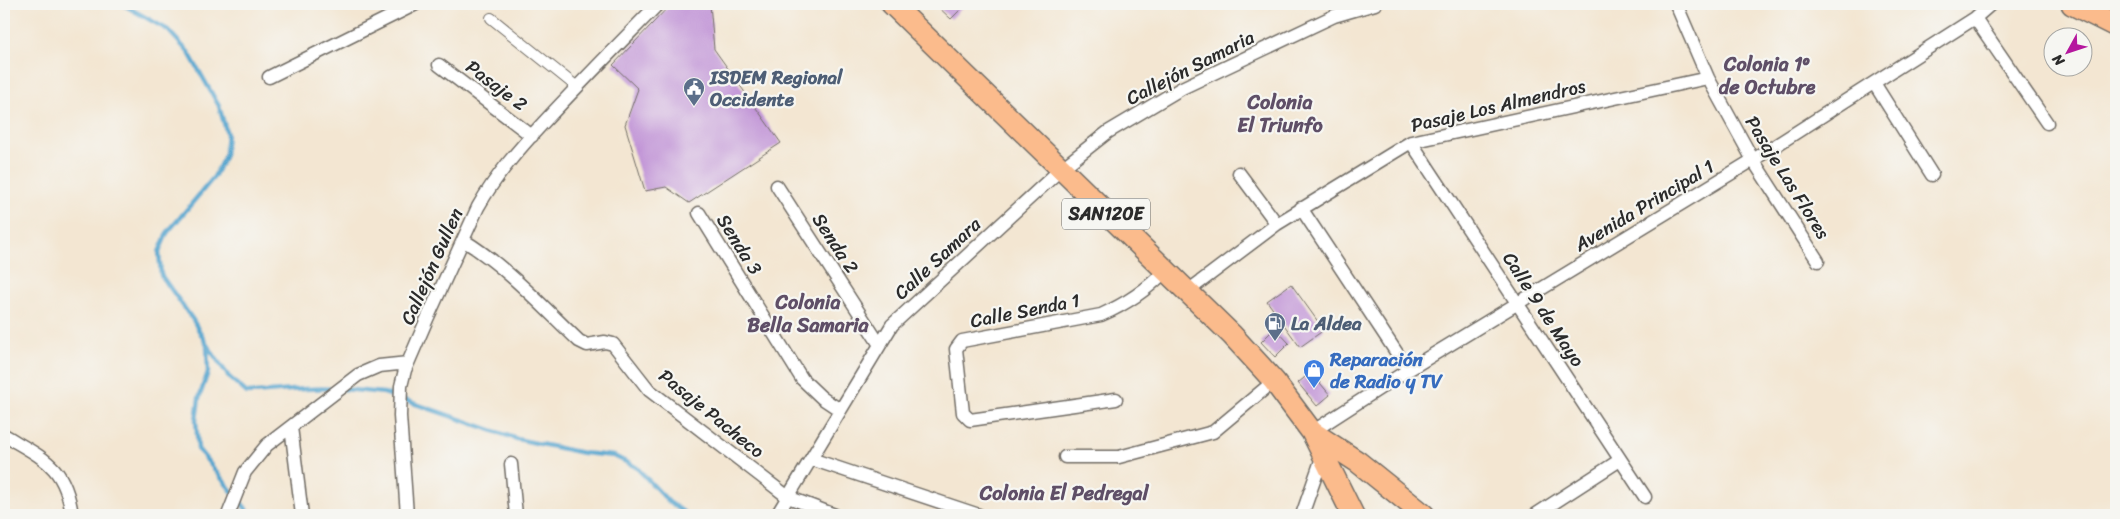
<svg xmlns="http://www.w3.org/2000/svg" width="2120" height="519" font-family="Sriracha,sans-serif">
  <style>
    .lines { fill: none; stroke-linecap: round; stroke-linejoin: round }
    .stream { stroke: #54a4ce; stroke-width: 4.5 }
    .building { fill: #c092d6 }
    .pedestrian-casing { stroke: #716c65; stroke-width: 12 }
    .minor-casing { stroke: #716c65; stroke-width: 15 }
    .primary-casing { stroke: #716c65; stroke-width: 24 }
    .pedestrian { stroke: #fff; stroke-width: 10 }
    .minor { stroke: #fff; stroke-width: 12 }
    .primary { stroke: #fbbb8c; stroke-width: 21 }
    .labels { text-anchor: middle; stroke-width: 4.5; stroke-linejoin: round; paint-order: stroke }
    .shield { fill: #f6f6f2; stroke: #686867; stroke-width: 1 }
    .shield-label { font-size: 18px; font-weight: bold; fill: #2b2b2b }
    .street-label { font-size: 19px; fill: #2b2b2b; stroke: #f6f6f2 }
    .service-label { font-size: 19px; font-weight: bold; fill: #4e5e75; stroke: #f6f6f2; text-anchor: start }
    .shop-label { font-size: 19px; font-weight: bold; fill: #366cbe; stroke: #f6f6f2; text-anchor: start }
    .neighbourhood-label { font-size: 20px; font-weight: bold; fill: #5f4f67; stroke: #f6f6f2 }
  </style>
  <rect width="100%" height="100%" fill="#f6f6f2"/>
  <filter id="ink" filterUnits="userSpaceOnUse"><feTurbulence type="fractalNoise" baseFrequency=".02" numOctaves="2"/><feDisplacementMap in="SourceGraphic" scale="10" xChannelSelector="R" yChannelSelector="G"/><feConvolveMatrix kernelMatrix="1 2 1 2 8 2 1 2 1" color-interpolation-filters="sRGB"/></filter>
  <filter id="wash" filterUnits="userSpaceOnUse"><feTurbulence type="fractalNoise" baseFrequency=".0096" numOctaves="4" result="noise"/><feDisplacementMap in="SourceGraphic" scale="20" xChannelSelector="R" yChannelSelector="G"/><feGaussianBlur stdDeviation="1.12" result="paint"/><feColorMatrix in="noise" values="0 0 0 0 0 0 0 0 0 0 0 0 0 0 0 0 0 1.4 0 .05"/><feComposite in="paint" operator="in"/></filter>
  <g filter="url(#wash)">
    <rect width="100%" height="100%" fill="#f3e6d2"/>
    <g class="lines">
      <path class="stream" d="M 122,4 L 168,30 L 189,53 L 219,106 L 227,134 L 225,155 L 214,177 L 167,233 L 159,252 L 161,275 L 193,320 L 207,345 L 208,372 L 199,398 L 196,420 L 198,449 L 251,515
        M 207,345 L 229,377 L 247,393 C 277,393 306,386 336,389
        M 343,389 L 384,393 L 517,439 L 583,453 L 614,456 L 636,467 L 669,502 L 688,515"/>
    </g>
    <g id="blocks">
      <path class="building" d="M 671,4 L 710,4 L 714,49 L 781,143 L 689,203 L 666,187 L 645,191 L 625,125 L 638,89 L 613,65 Z
        M 935,4 L 966,4 L 951,19 Z
        M 1291,284 L 1324,330 L 1300,347 L 1267,301 Z
        M 1275,328 L 1289,343 L 1275,357 L 1261,342 Z
        M 1311,372 L 1330,395 L 1317,406 L 1298,383 Z"/>
    </g>
  </g>
  <g filter="url(#ink)">
    <use href="#blocks" fill-opacity="0" stroke="#716c65" stroke-width="1"/>
    <g class="lines">
      <g class="pedestrian-casing">
        <path id="pedestrian" d="M 491,18 L 577,87"/>
      </g>
      <g class="minor-casing">
        <path id="minor" d="M 1676,4 L 1708,78 L 1753,160 L 1818,261
          M 1975,18 L 2047,123
          M 439,65 L 532,136
          M 269,77 L 416,4
          M 1874,83 L 1932,175
          M 1411,142 L 1645,497
          M 1239,173 L 1277,224
          M 777,186 L 880,345
          M 1301,208 L 1408,370
          M 699,213 L 802,379 L 822,398 L 840,410
          M 463,240 C 507,267 542,306 579,341 L 587,345 L 605,342 L 613,344 L 649,390 L 788,497 L 835,515
          M 1188,291 L 1277,224 L 1411,142 L 1708,78
          M 1116,399 L 970,420 L 963,413 L 956,349 L 962,341 L 1101,315 C 1126,304 1146,291 1165,271
          M 291,427 L 302,515
          M 1312,432 L 1408,370 L 1753,160 L 1975,18 L 1991,4
          M 4,435 C 44,459 65,465 72,515
          M 1065,457 L 1119,457 L 1213,432 L 1274,381
          M 811,459 L 979,515
          M 511,464 L 516,515
          M 228,515 L 245,472 L 267,445 L 358,375 L 379,366 L 408,363
          M 407,515 L 400,416 L 401,386 L 405,370 L 427,319 L 478,207 C 496,175 519,149 544,122 C 581,82 620,43 658,4
          M 777,515 L 892,325 L 1061,169 L 1108,132 L 1182,88 L 1334,16 L 1375,4
          M 1302,515 L 1323,455
          M 1535,515 L 1620,460"/>
      </g>
      <g class="primary-casing">
        <path id="primary" d="M 892,4 L 1232,335 L 1274,381 L 1312,432 L 1353,515
          M 2072,4 L 2116,26
          M 1312,432 L 1358,462 L 1424,515"/>
      </g>
      <use href="#pedestrian" class="pedestrian"/>
      <use href="#minor" class="minor"/>
      <use href="#primary" class="primary"/>
    </g>
  </g>
  <defs>
    <g id="civic-pin" transform="scale(1.125)"><path d="M0 17L-7.5 6A9.5 9.5 0 1 1 7.5 6Z" fill="#5c6f8a" stroke="#f6f6f2"/><path d="M-.6-6.5H3V-4.5H.6V-3L4-1V1h2V6H-6V1h2V-1L-.6-3ZM-1.2 2.5V6h2.4V2.5Z" fill="#fff"/></g>
    <g id="fuel-pin" transform="scale(1.125)"><path d="M0 17L-7.5 6A9.5 9.5 0 1 1 7.5 6Z" fill="#5c6f8a" stroke="#f6f6f2"/><path d="M-5.5-6h7V0h2V4h1.3V-2.5L3-4.5l.8-.8L6-3V5H2.5V1h-1V6h-7ZM-4.2-4.7v3.2H.2V-4.7Z" fill="#fff"/></g>
    <g id="shop-pin" transform="scale(1.125)"><path d="M0 17L-7.5 6A9.5 9.5 0 1 1 7.5 6Z" fill="#3f7fe0" stroke="#f6f6f2"/><path d="M-5-2.5h2.3a2.7 3.5 0 0 1 5.4 0H5L5.5 6h-11ZM-1.5-2.5h3a1.5 2.3 0 0 0-3 0Z" fill="#fff"/></g>
  </defs>
  <g fill-rule="evenodd">
    <use href="#civic-pin" x="694" y="88"/>
    <use href="#fuel-pin" x="1275" y="323"/>
    <use href="#shop-pin" x="1314" y="370"/>
  </g>
  <g class="labels">
    <rect class="shield" x="1062" y="198.5" width="88" height="31" rx="4"/>
    <g class="shield-label">
      <text x="1106" y="220">SAN120E</text>
    </g>
    <g class="street-label">
      <text transform="translate(1190 67) rotate(-27)" y="7">Callejón Samaria</text>
      <text transform="translate(497 85) rotate(37)" y="7">Pasaje 2</text>
      <text transform="translate(1498 105) rotate(-13)" y="7">Pasaje Los Almendros</text>
      <text transform="translate(1788 177) rotate(58)" y="7">Pasaje Las Flores</text>
      <text transform="translate(1644 205) rotate(-31)" y="7">Avenida Principal 1</text>
      <text transform="translate(836 243) rotate(57)" y="7">Senda 2</text>
      <text transform="translate(740 244) rotate(58)" y="7">Senda 3</text>
      <text transform="translate(937 258) rotate(-43)" y="7">Calle Samara</text>
      <text transform="translate(431 266) rotate(-66)" y="7">Callejón Gullen</text>
      <text transform="translate(1544 309) rotate(57)" y="7">Calle 9 de Mayo</text>
      <text transform="translate(1025 310) rotate(-11)" y="7">Calle Senda 1</text>
      <text transform="translate(712 413) rotate(39)" y="7">Pasaje Pacheco</text>
    </g>
    <g class="service-label">
      <text x="710" y="84">ISDEM Regional<tspan x="710" dy="22">Occidente</tspan></text>
      <text x="1291" y="330">La Aldea</text>
    </g>
    <g class="shop-label">
      <text x="1330" y="366">Reparación<tspan x="1330" dy="22">de Radio y TV</tspan></text>
    </g>
    <g class="neighbourhood-label">
      <text x="1767" y="71">Colonia 1º<tspan x="1767" dy="23">de Octubre</tspan></text>
      <text x="1280" y="109">Colonia<tspan x="1280" dy="23">El Triunfo</tspan></text>
      <text x="808" y="309">Colonia<tspan x="808" dy="23">Bella Samaria</tspan></text>
      <text x="1064" y="500">Colonia El Pedregal</text>
    </g>
  </g>
  <rect width="2120" height="519" fill="none" stroke="#f6f6f2" stroke-width="20"/>
  <g transform="translate(2068 52) rotate(230)"><circle r="24" fill="#f6f6f2" stroke="#a5a5a2"/>
  <path d="M0-4L9 19L0 12L-9 19Z" fill="#b5179e"/>
  <text y="-8" font-size="14" font-weight="bold" text-anchor="middle" fill="#2b2b2b">N</text>
  </g>
</svg>
